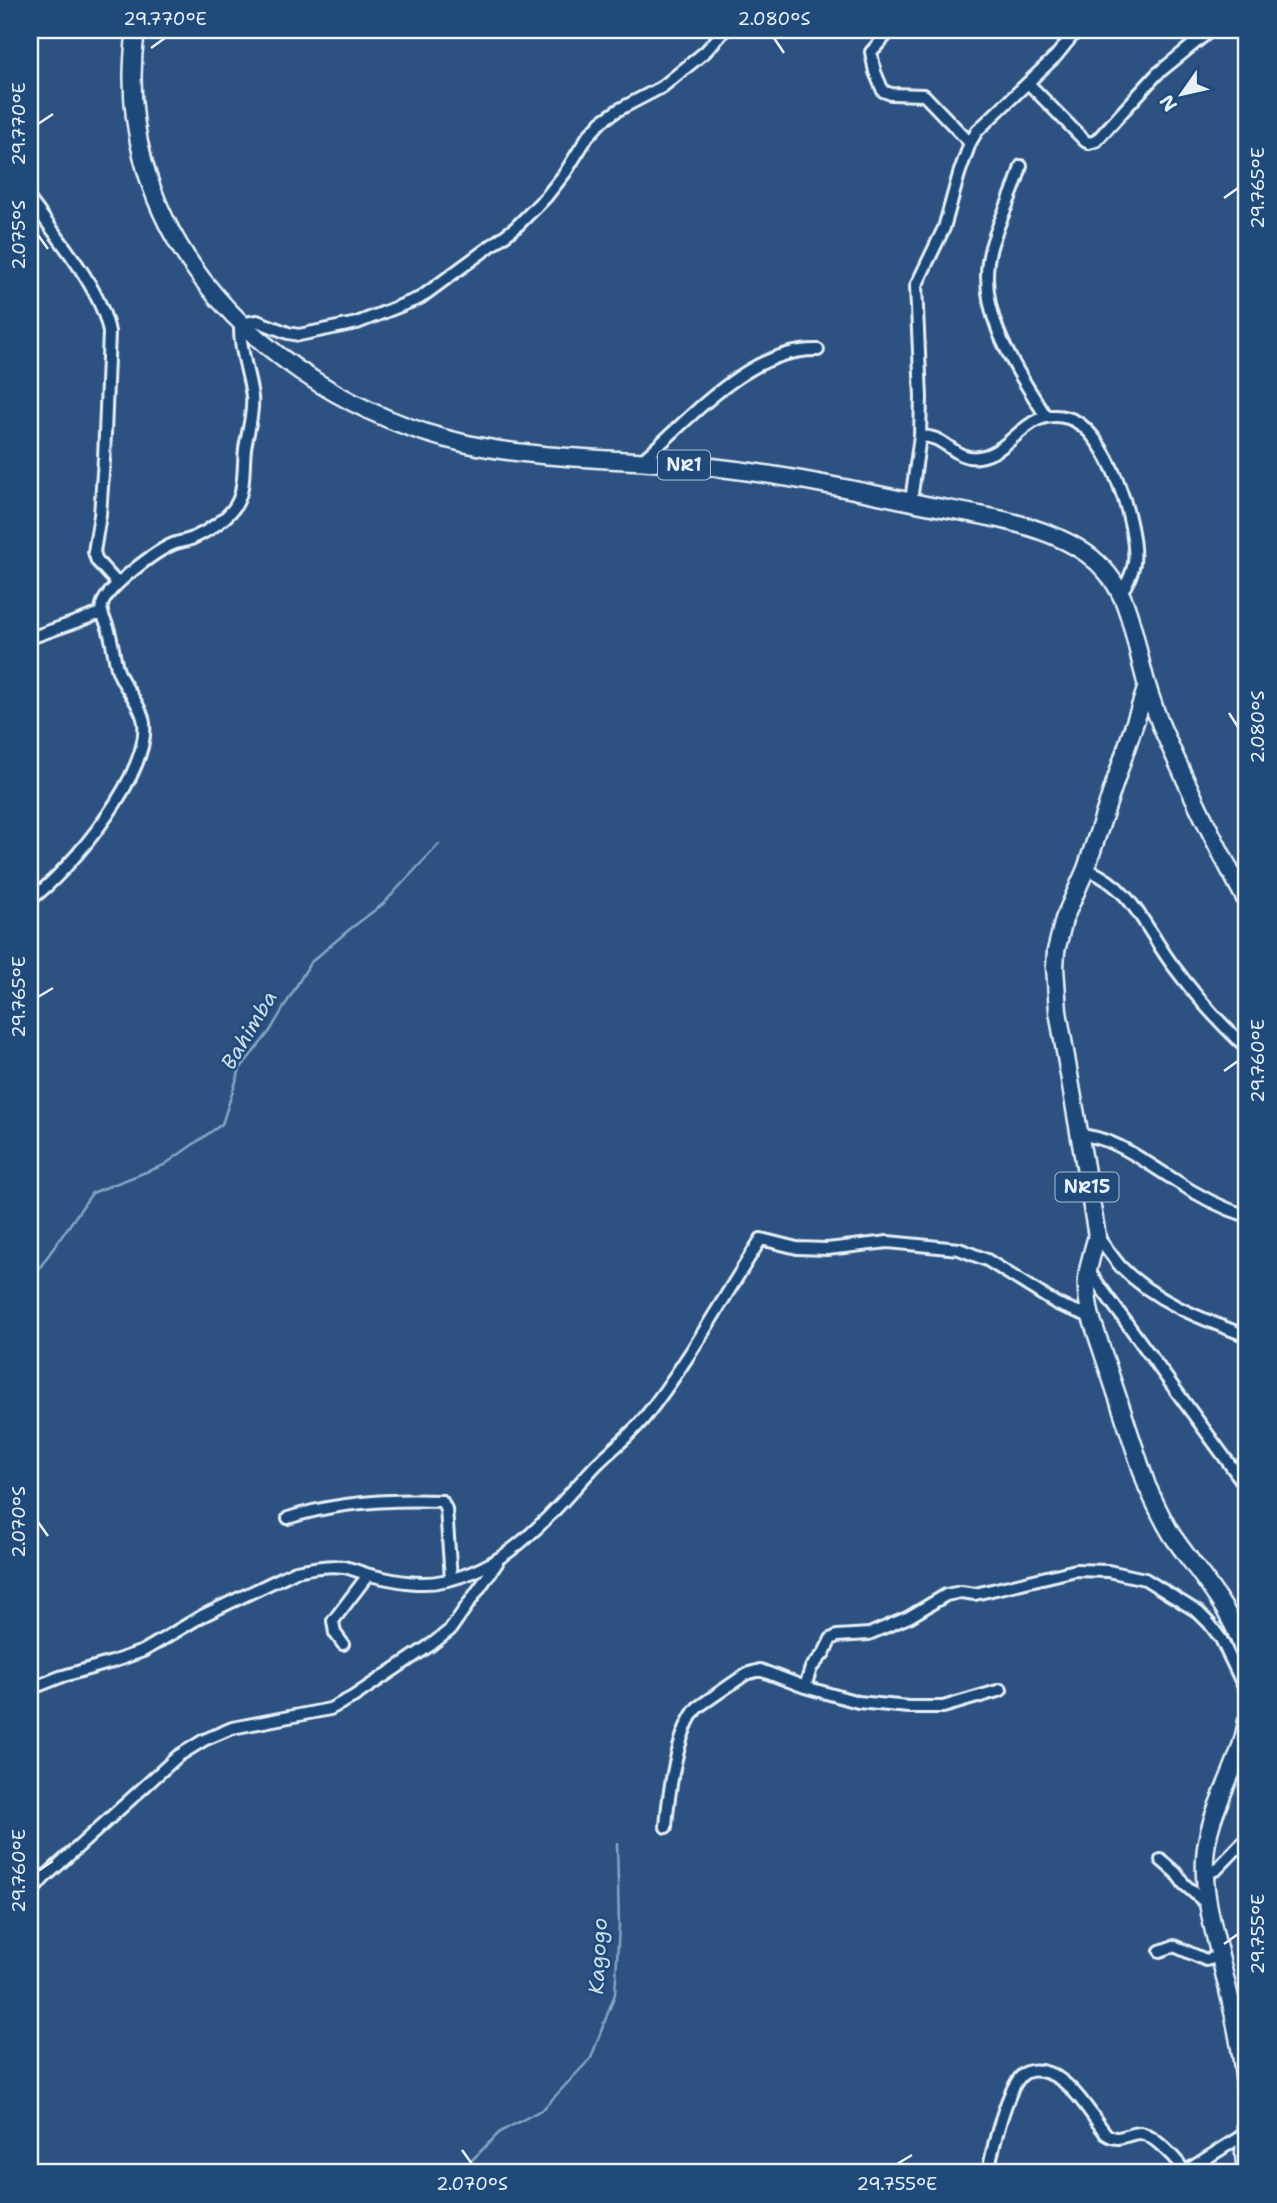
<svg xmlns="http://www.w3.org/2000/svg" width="1277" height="2203" font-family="'Shantell Sans',sans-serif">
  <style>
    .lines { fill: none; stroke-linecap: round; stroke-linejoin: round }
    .stream { stroke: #85a6c3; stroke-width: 2.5 }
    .minor-casing { stroke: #e8f1f8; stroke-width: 16 }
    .highway-casing { stroke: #e8f1f8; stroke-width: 21 }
    .minor { stroke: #1f4a7a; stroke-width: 10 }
    .highway { stroke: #1f4a7a; stroke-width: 16 }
    .ticks { fill: none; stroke: #e8f1f8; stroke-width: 2.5 }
    .labels { text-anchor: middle; stroke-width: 5; stroke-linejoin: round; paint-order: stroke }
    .shield { fill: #1f4a7a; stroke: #acbfd2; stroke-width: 2 }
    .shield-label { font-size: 18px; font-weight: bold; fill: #e8f1f8 }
    .water-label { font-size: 21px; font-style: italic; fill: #cfdeeb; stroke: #1f4a7a }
    .neatline { fill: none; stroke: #e8f1f8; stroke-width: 2.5 }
    .ticks-label { font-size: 18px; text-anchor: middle; fill: #e8f1f8 }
  </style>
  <rect width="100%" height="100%" fill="#2d5282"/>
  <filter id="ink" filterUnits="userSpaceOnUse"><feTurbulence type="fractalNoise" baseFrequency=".0143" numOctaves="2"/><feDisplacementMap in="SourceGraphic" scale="14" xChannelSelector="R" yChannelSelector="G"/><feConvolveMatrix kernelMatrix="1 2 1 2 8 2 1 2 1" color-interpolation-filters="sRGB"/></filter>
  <g filter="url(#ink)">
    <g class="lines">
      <path class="stream" d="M 30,1278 L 36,1273 L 92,1193 L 164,1165 L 222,1124 L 240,1069 L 270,1031 L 310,963 L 350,929 L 383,904 L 439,844
        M 459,2173 L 500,2132 L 543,2109 L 591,2058 L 615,1994 L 619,1926 L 617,1843"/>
      <g class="minor-casing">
        <path id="minor" d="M 891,30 L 871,52 L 875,72 L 883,91 L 891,94 L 924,95 L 970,143
          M 1028,83 L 1085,141 L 1089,143 L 1096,141 L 1157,74 L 1211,30
          M 1021,166 C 1014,194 999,219 991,247 C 974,308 1014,366 1045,415
          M 30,200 C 57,237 101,288 109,332 L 104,459 L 100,515 L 94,552 L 97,561 L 117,583
          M 920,436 C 925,436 931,437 936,439 C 951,446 960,460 979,457 C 1014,452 1026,406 1068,418 C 1108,429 1138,527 1134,563 C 1132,574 1127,584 1121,592
          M 641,461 C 691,419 748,348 818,350
          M 911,501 L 920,436 L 921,397 L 916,286 L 944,228 L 959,174 L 970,143 L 977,131 L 1056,56 L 1077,30
          M 30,638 L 101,613
          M 1086,869 C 1132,887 1144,926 1171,963 C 1194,994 1219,1023 1247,1048
          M 30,900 C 69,872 156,768 143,718 C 138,700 124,688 118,671 C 113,656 113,640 107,625 C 104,618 100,613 102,605 C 107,587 156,551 173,544 C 180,541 187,541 193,538 C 208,531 231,517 238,501 C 245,486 243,466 245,449 C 247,433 254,414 252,397 C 249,372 239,349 240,324 L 257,321 L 288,333 L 299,335 L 357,323 L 420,298 L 515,228 L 546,197 L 565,173 L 588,136 L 602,121 L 618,110 L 662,87 L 705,52 L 725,30
          M 1079,1135 C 1115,1137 1143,1161 1173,1179 C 1195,1194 1222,1208 1247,1216
          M 1097,1236 C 1105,1246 1112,1256 1120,1266 C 1155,1302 1202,1319 1247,1336
          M 1088,1270 L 1247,1488
          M 1237,1473 L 1247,1458
          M 288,1518 C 336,1502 391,1499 442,1501 L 446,1509 L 451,1579
          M 343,1644 L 335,1633 L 333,1621 L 368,1575
          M 805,1687 L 858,1702 L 909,1707 L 943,1707 L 1001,1690
          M 30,1689 L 60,1677 L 112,1662 L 143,1651 L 202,1616 L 296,1571 C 312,1568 328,1565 344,1567 C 354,1569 364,1574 374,1576 C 396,1581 421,1586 443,1581 C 511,1568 551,1513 596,1465 C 612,1449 631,1435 645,1417 C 689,1361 723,1298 761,1239 L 797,1248 L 827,1249 L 888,1242 L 959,1249 L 987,1260 L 1057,1304 L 1091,1317
          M 666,1827 C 668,1798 677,1728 698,1707 L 746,1674 L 760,1670 L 805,1687 L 811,1668 L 824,1653 L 831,1639 L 837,1636 L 869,1634 L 909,1617 L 946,1595 L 961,1592 L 975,1594 L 1076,1570 L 1108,1571 L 1145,1579 L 1198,1612 L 1209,1623 L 1221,1639 L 1247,1693
          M 1161,1860 L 1176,1873 L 1184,1884 L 1208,1905
          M 30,1870 L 44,1878
          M 1204,1875 L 1217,1869 L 1247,1838
          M 30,1894 L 44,1878 L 178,1756 L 204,1740 L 232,1728 L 330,1709 L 353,1697 L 432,1644 L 450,1630 L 497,1563
          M 1160,1951 L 1174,1946 L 1206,1960 L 1220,1956
          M 988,2173 C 992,2152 1007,2083 1025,2073 C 1036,2067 1052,2073 1061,2080 C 1079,2093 1092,2116 1106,2134 C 1119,2143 1125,2134 1139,2133 C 1152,2133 1180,2162 1185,2173
          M 1183,2173 L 1245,2134"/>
      </g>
      <g class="highway-casing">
        <path id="highway" d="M 136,30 C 123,120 147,207 202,279 C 265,361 363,420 463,443 C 541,461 632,458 712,467 C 784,475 856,490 926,505 C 978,515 1044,523 1087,554 C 1127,583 1131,623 1142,667 C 1147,688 1154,708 1162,728 C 1188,787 1216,846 1247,902
          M 1147,686 L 1086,869 L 1064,919 L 1056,951 L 1055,967 L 1058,1011 L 1097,1236 C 1087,1270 1083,1282 1091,1317 L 1147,1486 C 1155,1503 1162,1519 1172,1535 C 1200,1576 1239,1616 1247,1667
          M 1246,2098 C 1243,2053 1233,2009 1222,1965 C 1214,1930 1203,1895 1205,1859 C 1207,1810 1240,1769 1247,1721
          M 1246,2173 L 1244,2154 L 1247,2112"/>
      </g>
      <use href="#minor" class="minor"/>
      <use href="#highway" class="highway"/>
    </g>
  </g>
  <path class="ticks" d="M 774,38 L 784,53M 151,48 L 165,38M 38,124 L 53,114M 1224,198 L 1238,188M 38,235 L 48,249M 1229,713 L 1238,727M 38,997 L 53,988M 1224,1071 L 1238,1061M 38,1522 L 48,1536M 38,1871 L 53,1861M 1224,1944 L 1238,1934M 462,2150 L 472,2164M 897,2164 L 912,2155"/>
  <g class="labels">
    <g class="shield">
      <rect x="658" y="450.5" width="52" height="29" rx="5"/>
      <rect x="1055.5" y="1172.5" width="63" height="29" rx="5"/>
    </g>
    <g class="shield-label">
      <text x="684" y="471">NR1</text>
      <text x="1087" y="1193">NR15</text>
    </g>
    <g class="water-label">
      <text transform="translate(249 1030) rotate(-59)" y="7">Bahimba</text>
      <text transform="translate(598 1956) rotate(-87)" y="7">Kagogo</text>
    </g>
  </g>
  <rect width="1277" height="2203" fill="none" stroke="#1f4a7a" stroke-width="77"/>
  <g transform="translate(1182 94) rotate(236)" stroke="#1f4a7a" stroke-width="5" paint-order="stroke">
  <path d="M0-5L12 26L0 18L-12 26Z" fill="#e8f1f8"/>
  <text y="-10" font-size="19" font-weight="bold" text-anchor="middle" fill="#e8f1f8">N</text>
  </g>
  <rect x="38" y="38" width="1200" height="2126" class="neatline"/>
  <g class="ticks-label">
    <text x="165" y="25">29.770°E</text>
    <text x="774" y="25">2.080°S</text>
    <text transform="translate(19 124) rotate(-90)" y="6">29.770°E</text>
    <text transform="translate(1258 188) rotate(-90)" y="6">29.765°E</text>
    <text transform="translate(19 235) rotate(-90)" y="6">2.075°S</text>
    <text transform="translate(1258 727) rotate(-90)" y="6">2.080°S</text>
    <text transform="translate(19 997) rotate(-90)" y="6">29.765°E</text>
    <text transform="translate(1258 1061) rotate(-90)" y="6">29.760°E</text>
    <text transform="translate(19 1522) rotate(-90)" y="6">2.070°S</text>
    <text transform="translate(19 1871) rotate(-90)" y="6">29.760°E</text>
    <text transform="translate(1258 1934) rotate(-90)" y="6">29.755°E</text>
    <text x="472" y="2190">2.070°S</text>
    <text x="897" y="2190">29.755°E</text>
  </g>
</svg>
